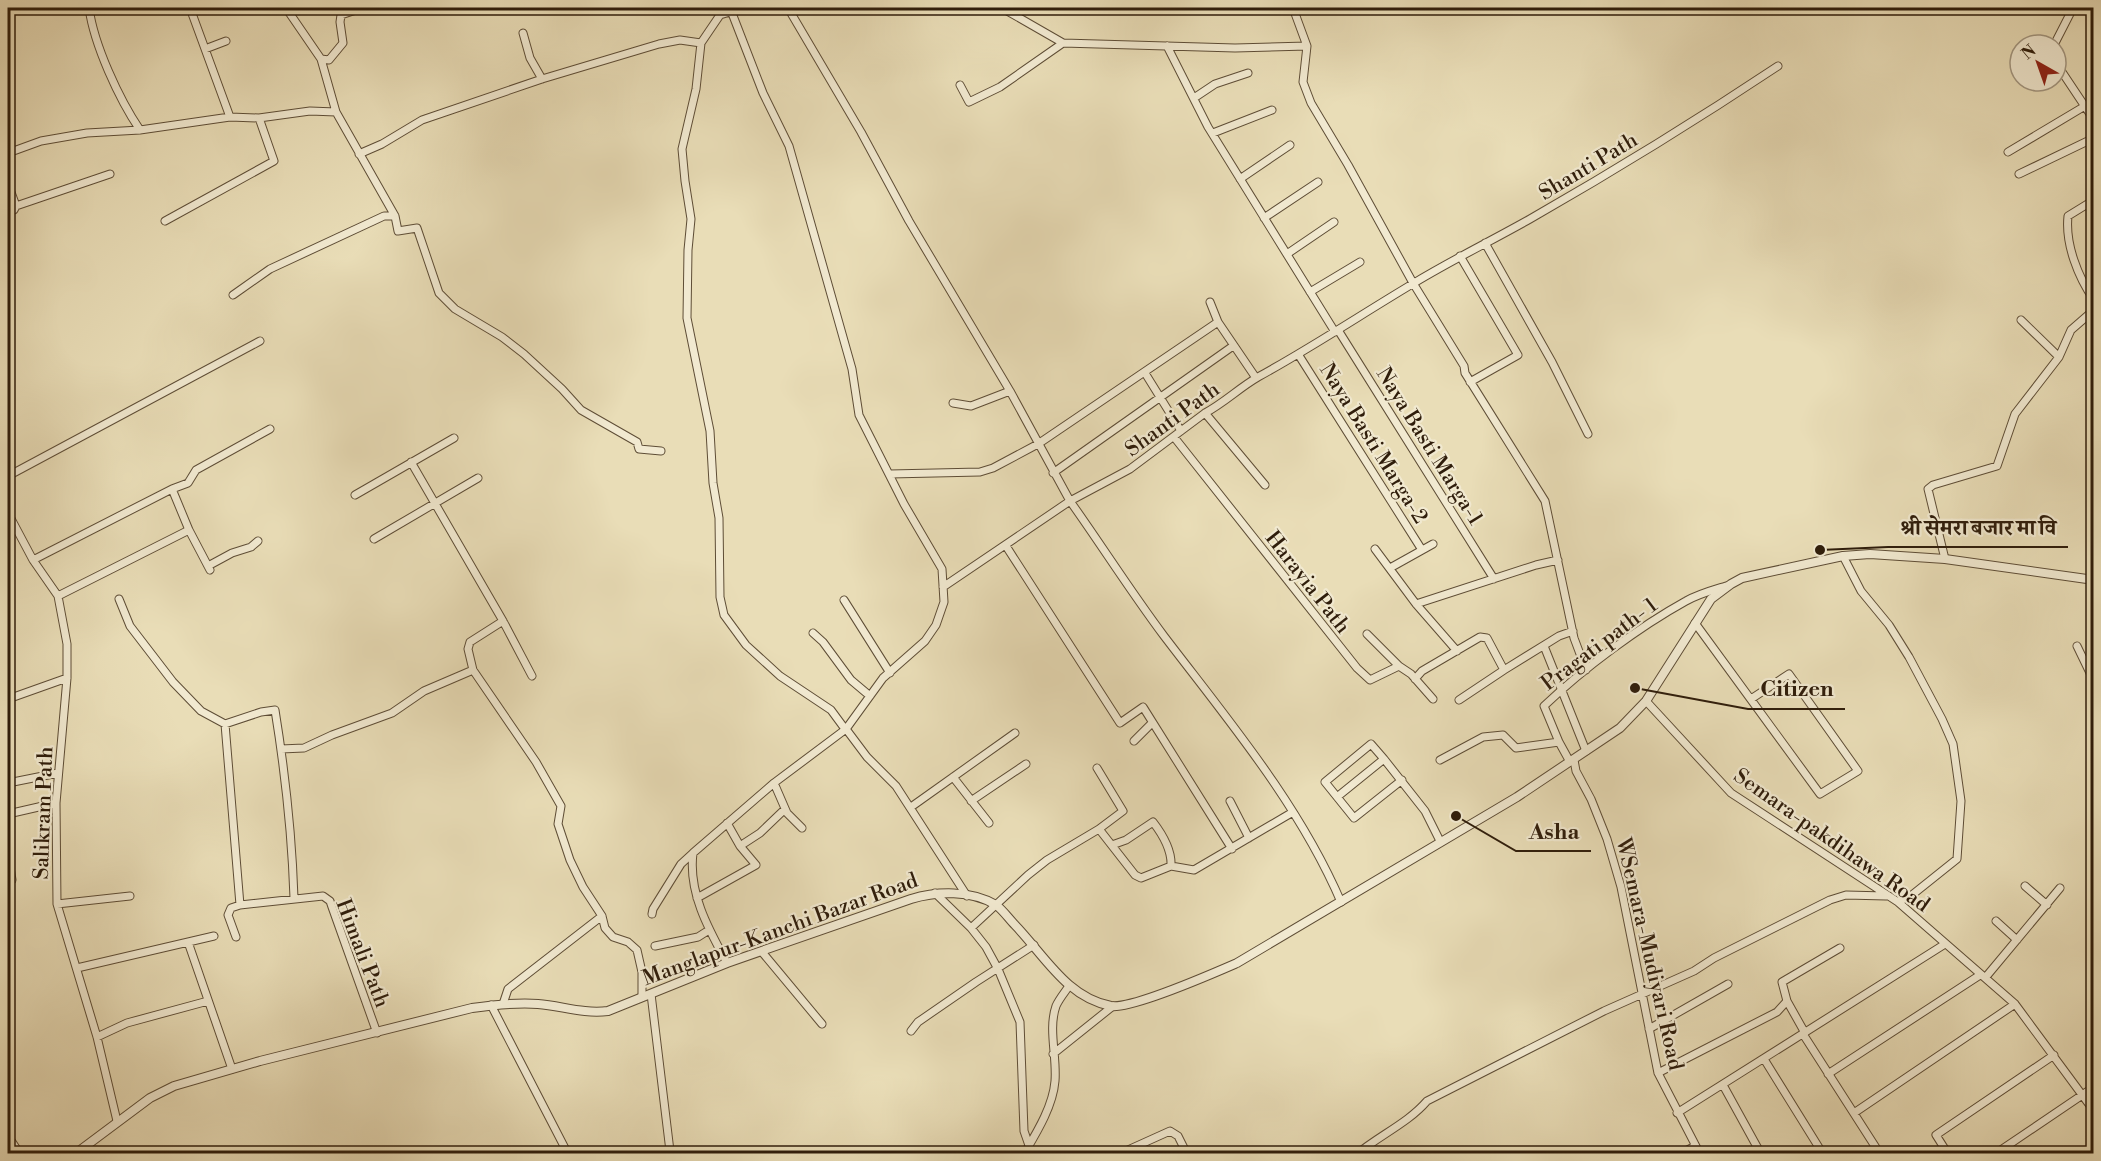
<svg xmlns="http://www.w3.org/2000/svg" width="2101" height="1161" font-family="'Libre Bodoni','Noto Serif Devanagari',serif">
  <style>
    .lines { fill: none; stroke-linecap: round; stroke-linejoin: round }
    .minor-casing { stroke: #5e4d36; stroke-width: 9 }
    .tertiary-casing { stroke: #5e4d36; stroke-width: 10 }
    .minor { stroke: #f1e9d0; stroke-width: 7 }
    .tertiary { stroke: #f1e9d0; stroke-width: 8 }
    .labels { text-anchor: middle; stroke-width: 4.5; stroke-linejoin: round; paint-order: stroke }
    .street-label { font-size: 21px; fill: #2f1d0b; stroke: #f1e9d0 }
    .leader { fill: none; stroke: #2f1d0b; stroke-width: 2 }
    .callout-dot { fill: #2f1d0b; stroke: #f1e9d0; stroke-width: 2 }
    .callout-label { font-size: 22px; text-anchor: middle; font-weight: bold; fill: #2f1d0b; stroke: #f1e9d0; stroke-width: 4.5; stroke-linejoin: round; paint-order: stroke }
  </style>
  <rect width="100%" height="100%" fill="#e9ddb7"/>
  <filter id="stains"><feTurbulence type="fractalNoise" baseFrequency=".00333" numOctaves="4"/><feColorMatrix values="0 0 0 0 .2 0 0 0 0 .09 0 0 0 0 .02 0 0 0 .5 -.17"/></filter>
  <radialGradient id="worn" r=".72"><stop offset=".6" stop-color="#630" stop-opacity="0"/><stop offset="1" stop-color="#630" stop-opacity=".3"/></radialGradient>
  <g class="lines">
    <g class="minor-casing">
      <path id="minor" d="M 89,8 C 94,45 119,99 140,130
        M 190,8 L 230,117
        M 286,8 L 321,59 L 336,112 L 395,216 L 398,231 L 417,228 L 439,293 L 455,309 L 502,337 L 524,354 L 562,389 L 581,410 L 637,442 L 639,449 L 661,451
        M 788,8 L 861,132 L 909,221 L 1010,391 L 1070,501 L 1130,469 L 1205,413 C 1224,403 1239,388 1258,377 C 1311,348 1362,314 1414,283 C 1452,260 1491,241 1530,219 C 1614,171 1697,120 1778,66
        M 1002,8 L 1063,43 L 1235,48 L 1307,46
        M 1293,8 L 1307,46 L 1303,82 L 1311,103 L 1348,165 L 1413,283 L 1464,366 L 1465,373 L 1545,501 L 1574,638 L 1586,670
        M 730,12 L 720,15 L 701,43 L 696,89 L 682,149 L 685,181 L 691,219 L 688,250 L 687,318 L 710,431 L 713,483 L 719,518 L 720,597 L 724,615 L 746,645 L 780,676 L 831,710 L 845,729
        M 523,33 L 530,58 L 542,79
        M 2054,45 L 2073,8
        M 1167,46 L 1208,127 L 1335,332
        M 205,49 L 226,41
        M 321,59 L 329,60 L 343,43 L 340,22 L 341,15 L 362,8
        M 2056,63 L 2094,120
        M 960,85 L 969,102 L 1000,87 L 1063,43
        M 1194,98 L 1215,84 L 1248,73
        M 1213,133 L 1272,110
        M 2008,152 L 2085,106
        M 8,153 L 41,141 L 87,133 L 140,130 L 230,117 L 259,118 L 310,111 L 336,112
        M 359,154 L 382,144 L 422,120 L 542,79 L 659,44 L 680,40 L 701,43
        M 2019,174 L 2094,138
        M 1240,179 L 1290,145
        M 8,184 L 16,206 L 14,210 L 8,212
        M 2094,200 L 2068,216 C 2065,244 2078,277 2094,300
        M 16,206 L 110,174
        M 1264,218 L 1318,182
        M 165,221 L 274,161 L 259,118
        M 1485,243 L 1552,362 L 1588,434
        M 1287,254 L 1334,222
        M 1460,256 L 1518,355 L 1470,382
        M 1310,292 L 1360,262
        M 233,295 L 270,269 L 384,216 L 395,216
        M 1210,302 L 1218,322 L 1256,378
        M 2021,320 L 2059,357
        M 1338,330 L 1494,579
        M 1298,354 L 1422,550
        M 1145,373 L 1181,431
        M 953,403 L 971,406 L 1010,391
        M 1205,413 L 1265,485
        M 1174,437 L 1357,668 L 1370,680 L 1399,666 L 1411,674 L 1433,699
        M 411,462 L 503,621 L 532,676
        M 1053,473 L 1233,346
        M 890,474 L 980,472 L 993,468 L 1038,444 L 1218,322
        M 8,476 L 260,341
        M 172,489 L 188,483 L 196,470 L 270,429
        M 355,495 L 454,438
        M 8,513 L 33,560 L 58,596 L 67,644 L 67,678 L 56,803 L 57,904 L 97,1037 L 117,1121
        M 189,530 L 210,570
        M 374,539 L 478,478
        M 1006,546 L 1120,723 L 1143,707 L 1232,849
        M 1375,549 L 1416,604 L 1457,651
        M 1843,556 L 1861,591 L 1889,625 L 1909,657 L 1942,719 L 1953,744 L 1961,801 L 1957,859 L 1912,895 L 1898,902
        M 1945,559 L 1928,489 L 1933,485 L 1997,466 L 2015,414 L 2059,357 L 2071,330 L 2094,310
        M 33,560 L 172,489 L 189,530 L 58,596
        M 208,566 L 232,553 L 251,547 L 258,541
        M 1390,568 L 1433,544
        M 943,587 L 1070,501 C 1102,546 1131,592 1164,636 C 1228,720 1299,804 1341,902
        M 119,599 L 130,626 L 173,682 L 201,711 L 225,724 L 261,712 L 275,710 C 285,772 292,835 294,898
        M 844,600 L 890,673
        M 1416,604 L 1536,565 L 1558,560
        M 1695,623 L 1820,794 L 1858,771 L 1789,674 L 1751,699
        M 813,633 L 823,642 L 851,680 L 870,696
        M 1367,634 L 1399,666
        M 1544,646 L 1586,751
        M 2077,646 L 2091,675 L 2094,672
        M 473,670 L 536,762 L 561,806 L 558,824 L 570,860 L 583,887 L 602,916 L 605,928 L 613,937 L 628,942 L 637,950 L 642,972 L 642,997
        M 1415,679 L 1422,671 L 1480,637 L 1487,638 L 1504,670 L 1559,636 L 1573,631
        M 8,699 L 67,678
        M 1459,700 L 1504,670
        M 1646,701 L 1731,793 L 1898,902 L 2015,1004 L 2094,1111
        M 225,724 L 240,905
        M 846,729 L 867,757 L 896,786 L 967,896
        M 1134,741 L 1152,723
        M 281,749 L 304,748 L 332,735 L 392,713 L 424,691 L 473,670 L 468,649 L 470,642 L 503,621
        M 1384,759 L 1425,811 L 1440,841
        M 1440,760 L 1483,737 L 1503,735 L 1516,748 L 1559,742
        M 1574,760 L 1576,771 L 1591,799 L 1607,839 L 1621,887 L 1658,1073 L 1700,1154
        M 1570,762 L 1559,742 L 1544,706 C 1584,668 1639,627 1686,601 C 1698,594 1713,590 1726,586
        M 953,777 L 989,823
        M 8,783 L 58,773
        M 774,783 L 787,813 L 802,828
        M 1337,797 L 1384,759 L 1371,744 L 1325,782 L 1354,818 L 1402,780
        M 971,801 L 1026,764
        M 1230,801 L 1249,838
        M 911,807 L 1015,733
        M 8,814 L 56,803
        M 1099,829 L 1135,875 L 1141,878 L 1171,866 C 1172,850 1163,835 1153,822 L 1126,840 L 1112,845
        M 740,846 L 760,833 L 785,809
        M 8,854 L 12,880
        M 1171,866 L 1194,870 L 1293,812
        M 2025,886 L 2047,905
        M 935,893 L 971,928 L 986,947 L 998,969 L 1020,1022 L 1024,1131 L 1032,1154
        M 697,898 L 756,865 L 740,846 L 727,823
        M 57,904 L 130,896
        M 652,914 L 653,909 L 681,864 L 693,853
        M 1996,921 L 2017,940
        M 971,928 L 1028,875 L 1047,860 L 1099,829 L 1123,811 L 1097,768
        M 236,937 L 228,915 L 231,908 L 240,905 L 323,896 L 330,901 L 332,907 L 377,1033
        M 188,942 L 232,1069
        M 655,946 L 698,937 L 709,930
        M 762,952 L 822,1024
        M 727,963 C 709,930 688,893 693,853 L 774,783 L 846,729 L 883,678 L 925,641 L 936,625 L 944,602 L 942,569 L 904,504 L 859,415 L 852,369 L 789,146 L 763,93 L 730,8
        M 77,968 L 214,936
        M 1985,978 L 2060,888
        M 651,994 L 670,1151 L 674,1154
        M 1787,1001 L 1805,1033
        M 503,1004 L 508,989 L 602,916
        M 491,1005 L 568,1154
        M 1649,1029 L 1728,984
        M 911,1031 L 918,1022 L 976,982 L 1034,945
        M 1803,1034 L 1880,1154
        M 97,1037 L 127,1023 L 208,1001
        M 1053,1054 L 1113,1006
        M 1764,1059 L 1823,1154
        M 1658,1073 L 1777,1012 L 1787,1001 L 1782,982 L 1840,948
        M 1828,1074 L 1980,975
        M 1723,1085 L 1761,1154
        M 1677,1113 L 1945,944
        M 1854,1113 L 2015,1004
        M 8,1136 L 20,1154
        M 1024,1154 C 1037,1132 1053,1106 1055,1081 C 1057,1056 1048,1029 1056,1006 C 1059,999 1065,992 1069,986
        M 1119,1154 L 1170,1131 L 1178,1136 L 1187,1154
        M 1357,1154 C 1380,1135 1408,1123 1427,1101 L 1604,1011 L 1694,971 L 1714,958 L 1830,900 L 1846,895 L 1886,896
        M 1680,1154 L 1695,1146
        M 1948,1154 L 1936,1135 L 2054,1055
        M 1995,1154 L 2094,1087"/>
    </g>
    <g class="tertiary-casing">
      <path id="tertiary" d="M 75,1154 L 150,1098 L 174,1086 L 260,1061 L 472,1008 C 493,1005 516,1002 538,1004 C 562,1006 583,1014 608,1011 L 727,963 L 911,899 C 937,891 971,890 996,905 C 1003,910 1009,919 1015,925 C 1044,955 1067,998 1111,1006 C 1132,1009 1214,973 1237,963 L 1517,797 L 1620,728 L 1646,701 L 1711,599 L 1731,584 L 1742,578 L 1843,556 L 1870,554 L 1945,559 L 2094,580"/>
    </g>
    <use href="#minor" class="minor"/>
    <use href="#tertiary" class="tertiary"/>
  </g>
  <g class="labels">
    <g class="street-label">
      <text transform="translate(1588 166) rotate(-31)" y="7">Shanti Path</text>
      <text transform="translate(1172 419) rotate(-36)" y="7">Shanti Path</text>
      <text transform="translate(1374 443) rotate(58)" y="7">Naya Basti Marga-2</text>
      <text transform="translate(1430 446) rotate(58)" y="7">Naya Basti Marga-1</text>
      <text transform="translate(1308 582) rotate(52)" y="7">Harayia Path</text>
      <text transform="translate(1599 644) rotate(-37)" y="7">Pragati path- 1</text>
      <text transform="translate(43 813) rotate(-88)" y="7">Salikram Path</text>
      <text transform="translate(1832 840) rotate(35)" y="7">Semara-pakdihawa Road</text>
      <text transform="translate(780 929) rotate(-20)" y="7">Manglapur-Kanchi Bazar Road</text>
      <text transform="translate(363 953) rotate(69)" y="7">Himali Path</text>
      <text transform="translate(1650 954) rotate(77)" y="7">WSemara-Mudiyari Road</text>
    </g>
  </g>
  <path class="leader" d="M1820 550L1888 547H2068M1635 688L1748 709H1845M1456 816L1516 851H1591"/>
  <g class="callout-dot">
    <circle cx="1820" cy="550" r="6"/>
    <circle cx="1635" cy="688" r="6"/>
    <circle cx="1456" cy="816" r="6"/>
  </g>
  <g class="callout-label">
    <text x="1978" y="535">श्री सेमरा बजार मा वि</text>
    <text x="1797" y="696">Citizen</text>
    <text x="1554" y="839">Asha</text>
  </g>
  <rect width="2101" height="1161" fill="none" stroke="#e9ddb7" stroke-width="30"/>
  <rect x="9" y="9" width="2083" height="1143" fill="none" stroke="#2f1d0b" stroke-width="3"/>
  <rect x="15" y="15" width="2071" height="1131" fill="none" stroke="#2f1d0b" stroke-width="1.5"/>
  <g transform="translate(2038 63) rotate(320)"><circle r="28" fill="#f1e9d0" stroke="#a39781" stroke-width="1.5"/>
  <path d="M0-4.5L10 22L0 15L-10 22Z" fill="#8f2418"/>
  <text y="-9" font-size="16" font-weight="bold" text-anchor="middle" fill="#2f1d0b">N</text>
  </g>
  <rect width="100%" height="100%" filter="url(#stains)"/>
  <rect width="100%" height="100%" fill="url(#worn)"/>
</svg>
